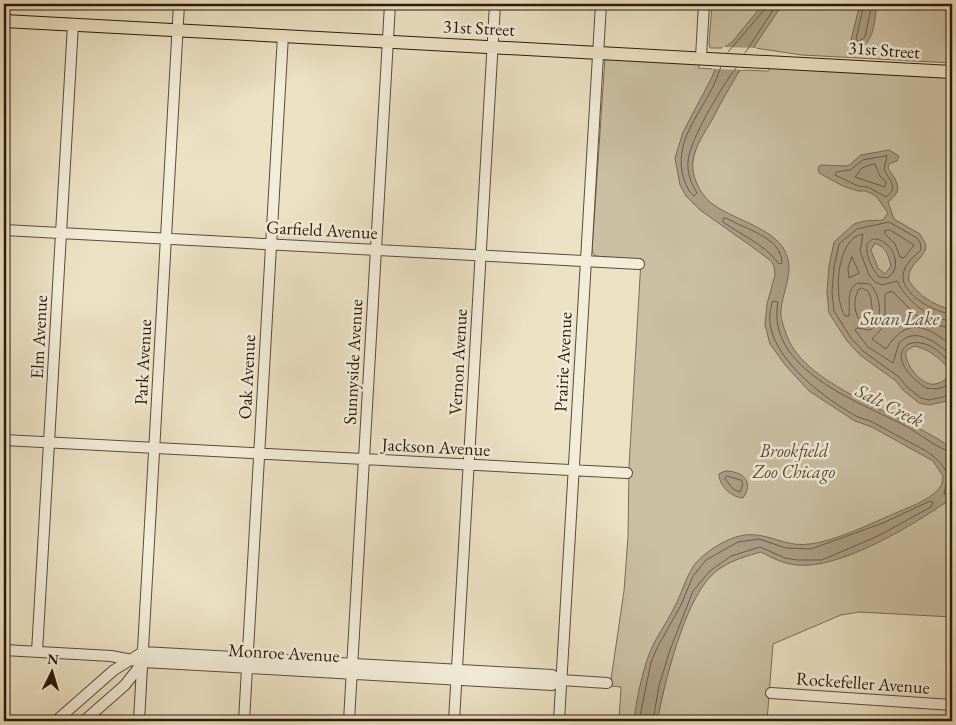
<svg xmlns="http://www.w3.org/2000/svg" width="956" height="725" font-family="'EB Garamond',serif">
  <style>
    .green { fill: #cabfa3; stroke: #7a6c56 }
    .water { fill: #aa9d84; stroke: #776853; fill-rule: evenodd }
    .pier { fill: #ebe1c3 }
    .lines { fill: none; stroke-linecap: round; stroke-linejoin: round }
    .shore { stroke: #6a5b46; stroke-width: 1 }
    .minor-casing { stroke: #5b4b38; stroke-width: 12 }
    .major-casing { stroke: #2b1909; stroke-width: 14 }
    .minor { stroke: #f2ecd8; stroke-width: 10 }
    .major { stroke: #ebe1c3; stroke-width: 12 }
    .labels { text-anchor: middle; stroke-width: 5; stroke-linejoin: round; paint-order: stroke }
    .street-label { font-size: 18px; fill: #2b1909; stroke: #f2ecd8 }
    .park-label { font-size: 18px; font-style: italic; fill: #5b4b37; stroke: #f2ecd8 }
    .water-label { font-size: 19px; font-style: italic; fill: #5e4e3a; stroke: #f2ecd8 }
  </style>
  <rect width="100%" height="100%" fill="#ebe1c3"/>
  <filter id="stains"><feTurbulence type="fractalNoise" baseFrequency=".004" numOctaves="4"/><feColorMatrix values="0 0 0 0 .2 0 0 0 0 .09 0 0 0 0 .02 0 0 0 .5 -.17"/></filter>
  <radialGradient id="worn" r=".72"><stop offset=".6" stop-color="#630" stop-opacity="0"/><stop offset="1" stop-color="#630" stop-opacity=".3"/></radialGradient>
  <path class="green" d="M 712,4 L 952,4 L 952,63 L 802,55 L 755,48 L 710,48 L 709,44 Z
    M 605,58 L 700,64 L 698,68 L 714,69 L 732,81 L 740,70 L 768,71 L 770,68 L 952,77 L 952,617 L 859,612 L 841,615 L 773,644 L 767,721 L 657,721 L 664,688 L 642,685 L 634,721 L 619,721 L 621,687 L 610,686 L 624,591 L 628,537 L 629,467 L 641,260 L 595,256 L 592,251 Z"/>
  <path class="water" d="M 763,4 L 783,4 C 757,41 733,79 712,120 C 705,132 695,146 693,161 C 691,175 699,192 710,202 C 730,219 773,227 785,251 C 795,271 783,290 781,310 C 780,318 784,328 787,336 C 806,388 907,415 950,447 L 952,451 L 952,498 C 917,523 840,570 797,565 C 784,564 772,558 761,552 C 742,557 723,563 710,577 C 683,606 665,682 657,721 L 634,721 C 636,700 644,663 653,645 C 661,630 670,617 677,602 C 683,589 687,575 695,564 C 705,552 721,542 736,537 C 764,528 782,548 809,544 C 834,542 874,522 898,512 C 912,506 935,498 942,484 L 943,476 L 933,461 L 872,427 L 855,421 L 809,391 L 786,366 L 770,344 L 765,325 L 767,304 L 775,275 L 774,266 L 771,261 L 751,246 L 700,210 L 686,196 L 680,185 L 675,158 L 683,132 L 711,79 L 725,47 L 733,41 Z
    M 860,4 L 877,4 C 874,22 875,49 850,50 L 849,48 Z
    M 889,150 L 899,156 L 897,161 L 889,164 L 888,168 C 896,181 905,189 888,202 L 894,219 L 920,234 L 926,245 C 926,259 906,264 909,281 C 920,297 934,305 952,310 L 952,400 L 929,405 L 919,403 L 903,390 L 896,381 L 860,355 L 847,341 L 829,313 L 827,292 L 829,266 L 834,242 L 854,224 L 864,221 L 883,220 L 888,213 L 876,196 L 866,191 L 858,191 L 843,186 L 819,173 L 818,168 L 820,165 L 848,166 L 861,155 ZM 875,243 C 887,248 888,255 891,266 L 885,274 L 878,268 L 871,250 ZM 914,346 C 927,348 940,358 948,368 L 946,379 C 940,383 934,386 927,383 C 917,379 904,362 906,351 Z
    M 725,471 C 742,471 755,481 743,498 C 731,497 719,486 719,474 Z"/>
  <path class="pier" d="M 723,47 L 757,48 L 743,70 L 712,69 Z"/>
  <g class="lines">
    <path class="shore" d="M 864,4 L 856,39 L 858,42 L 865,37 L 872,4
      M 728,52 L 765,9 L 767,4
      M 745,53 L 777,4
      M 721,67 C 718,72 718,77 715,82 C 702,112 676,137 682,172 C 684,181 687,190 694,196 L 697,193 C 691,183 687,173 688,161 C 690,139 722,86 736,68
      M 887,156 L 884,169 C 888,179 900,187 886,197 L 868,187 L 858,186 L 835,175 L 836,172 L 850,170 L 863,160 Z
      M 875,164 L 880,176 L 886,182 L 885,187 L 855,177 L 862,168 Z
      M 726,218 C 744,229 782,237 782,263 L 779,264 C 766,245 741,235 723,222 L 723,219 Z
      M 890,230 L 914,245 L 904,258 L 900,257 L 895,244 L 885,234 L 885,231 Z
      M 873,239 C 892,238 905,268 887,278 L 879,277 C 872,269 865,255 867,244 Z
      M 852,257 L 859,273 L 849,278 L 848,269 Z
      M 862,288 L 868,291 L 871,298 L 873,318 L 867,324 L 861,322 C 854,314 853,300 858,290 Z
      M 952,314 C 936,313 901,295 903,275 C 904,265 914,256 921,250 L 920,242 L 917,238 L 889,222 L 857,229 L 839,244 L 834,267 L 832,292 L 834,311 L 851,338 L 863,351 L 899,377 L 907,387 L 921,398 L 929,400 L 952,395
      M 952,321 C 928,319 907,301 897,281 L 882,285 L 875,282 L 869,275 L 860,251 L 863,234 C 836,237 833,299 845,316 L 849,316 C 850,304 846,289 858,283 L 870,284 C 881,295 884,323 870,330 L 857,328 L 855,330 L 868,347 L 893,363 L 899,343 C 916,325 938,344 952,356
      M 952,328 L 936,325 L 917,316 L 892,291 L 885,294 L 885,325 L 872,339 L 886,349 C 907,317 925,324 952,346
      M 952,367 C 922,319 870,350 926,388 C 937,390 949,389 952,376
      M 952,452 C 941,451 917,432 906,426 C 859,402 765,369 778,302 L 773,301 C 754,347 822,397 856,416 C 862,419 869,420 874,423 C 882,427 890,432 898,436 C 917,447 938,453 948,475 L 944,494 L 952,494
      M 727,476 L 741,480 L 743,484 L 740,492 L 733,489 L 725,479 Z
      M 639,721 L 651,662 L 657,648 L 681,605 L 693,576 L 706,560 L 738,542 L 759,539 L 786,548 L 811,549 L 883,523 L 930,501 L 933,502 L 931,507 L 878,536 L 822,560 L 797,560 L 785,558 L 760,547 L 731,556 L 710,571 L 693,591 L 670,650 L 659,686 L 653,721"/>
    <g class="minor-casing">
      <path id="minor" d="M 701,57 L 704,4
        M 4,230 L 639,264
        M 4,440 L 627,473
        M 4,650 L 111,656 L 143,662 L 552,685 L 561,680
        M 37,652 L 73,24
        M 771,693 L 952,705
        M 56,721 L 114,670 L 143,652 L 552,675 L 561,680 L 607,683
        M 84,721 L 125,685 L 143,662
        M 139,721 L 179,4
        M 244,721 L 283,35
        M 349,721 L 390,4
        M 454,721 L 495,4
        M 559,721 L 601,4"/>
    </g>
    <g class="major-casing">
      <path id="major" d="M 4,21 L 952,72"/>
    </g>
    <use href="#minor" class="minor"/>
    <use href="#major" class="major"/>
  </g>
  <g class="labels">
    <g class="street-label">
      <text transform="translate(479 28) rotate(3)" y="6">31st Street</text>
      <text transform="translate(884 50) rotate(4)" y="6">31st Street</text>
      <text transform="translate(322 230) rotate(3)" y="6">Garfield Avenue</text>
      <text transform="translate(39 337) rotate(-87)" y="6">Elm Avenue</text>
      <text transform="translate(143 362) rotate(-87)" y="6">Park Avenue</text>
      <text transform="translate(353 362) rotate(-87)" y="6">Sunnyside Avenue</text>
      <text transform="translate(458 362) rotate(-87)" y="6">Vernon Avenue</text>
      <text transform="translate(563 362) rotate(-87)" y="6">Prairie Avenue</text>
      <text transform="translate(247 377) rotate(-87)" y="6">Oak Avenue</text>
      <text transform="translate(436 447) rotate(3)" y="6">Jackson Avenue</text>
      <text transform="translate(284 653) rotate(3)" y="6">Monroe Avenue</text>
      <text transform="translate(863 683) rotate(4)" y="6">Rockefeller Avenue</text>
    </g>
    <g class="park-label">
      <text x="794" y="457">Brookfield<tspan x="794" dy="21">Zoo Chicago</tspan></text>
    </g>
    <g class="water-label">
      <text x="900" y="325">Swan Lake</text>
      <text transform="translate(890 405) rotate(27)" y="7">Salt Creek</text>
    </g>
  </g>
  <rect width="956" height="725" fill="none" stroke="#ebe1c3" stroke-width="20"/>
  <rect x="5" y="5" width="946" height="715" fill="none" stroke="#2b1909" stroke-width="2.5"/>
  <rect x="10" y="10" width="936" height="705" fill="none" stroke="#2b1909"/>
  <g transform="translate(52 672) rotate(5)" stroke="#f2ecd8" stroke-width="4" paint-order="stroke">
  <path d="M0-4L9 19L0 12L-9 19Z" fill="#2b1909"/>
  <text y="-8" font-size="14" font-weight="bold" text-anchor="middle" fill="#2b1909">N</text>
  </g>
  <rect width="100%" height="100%" filter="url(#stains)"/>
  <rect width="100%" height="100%" fill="url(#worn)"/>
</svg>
